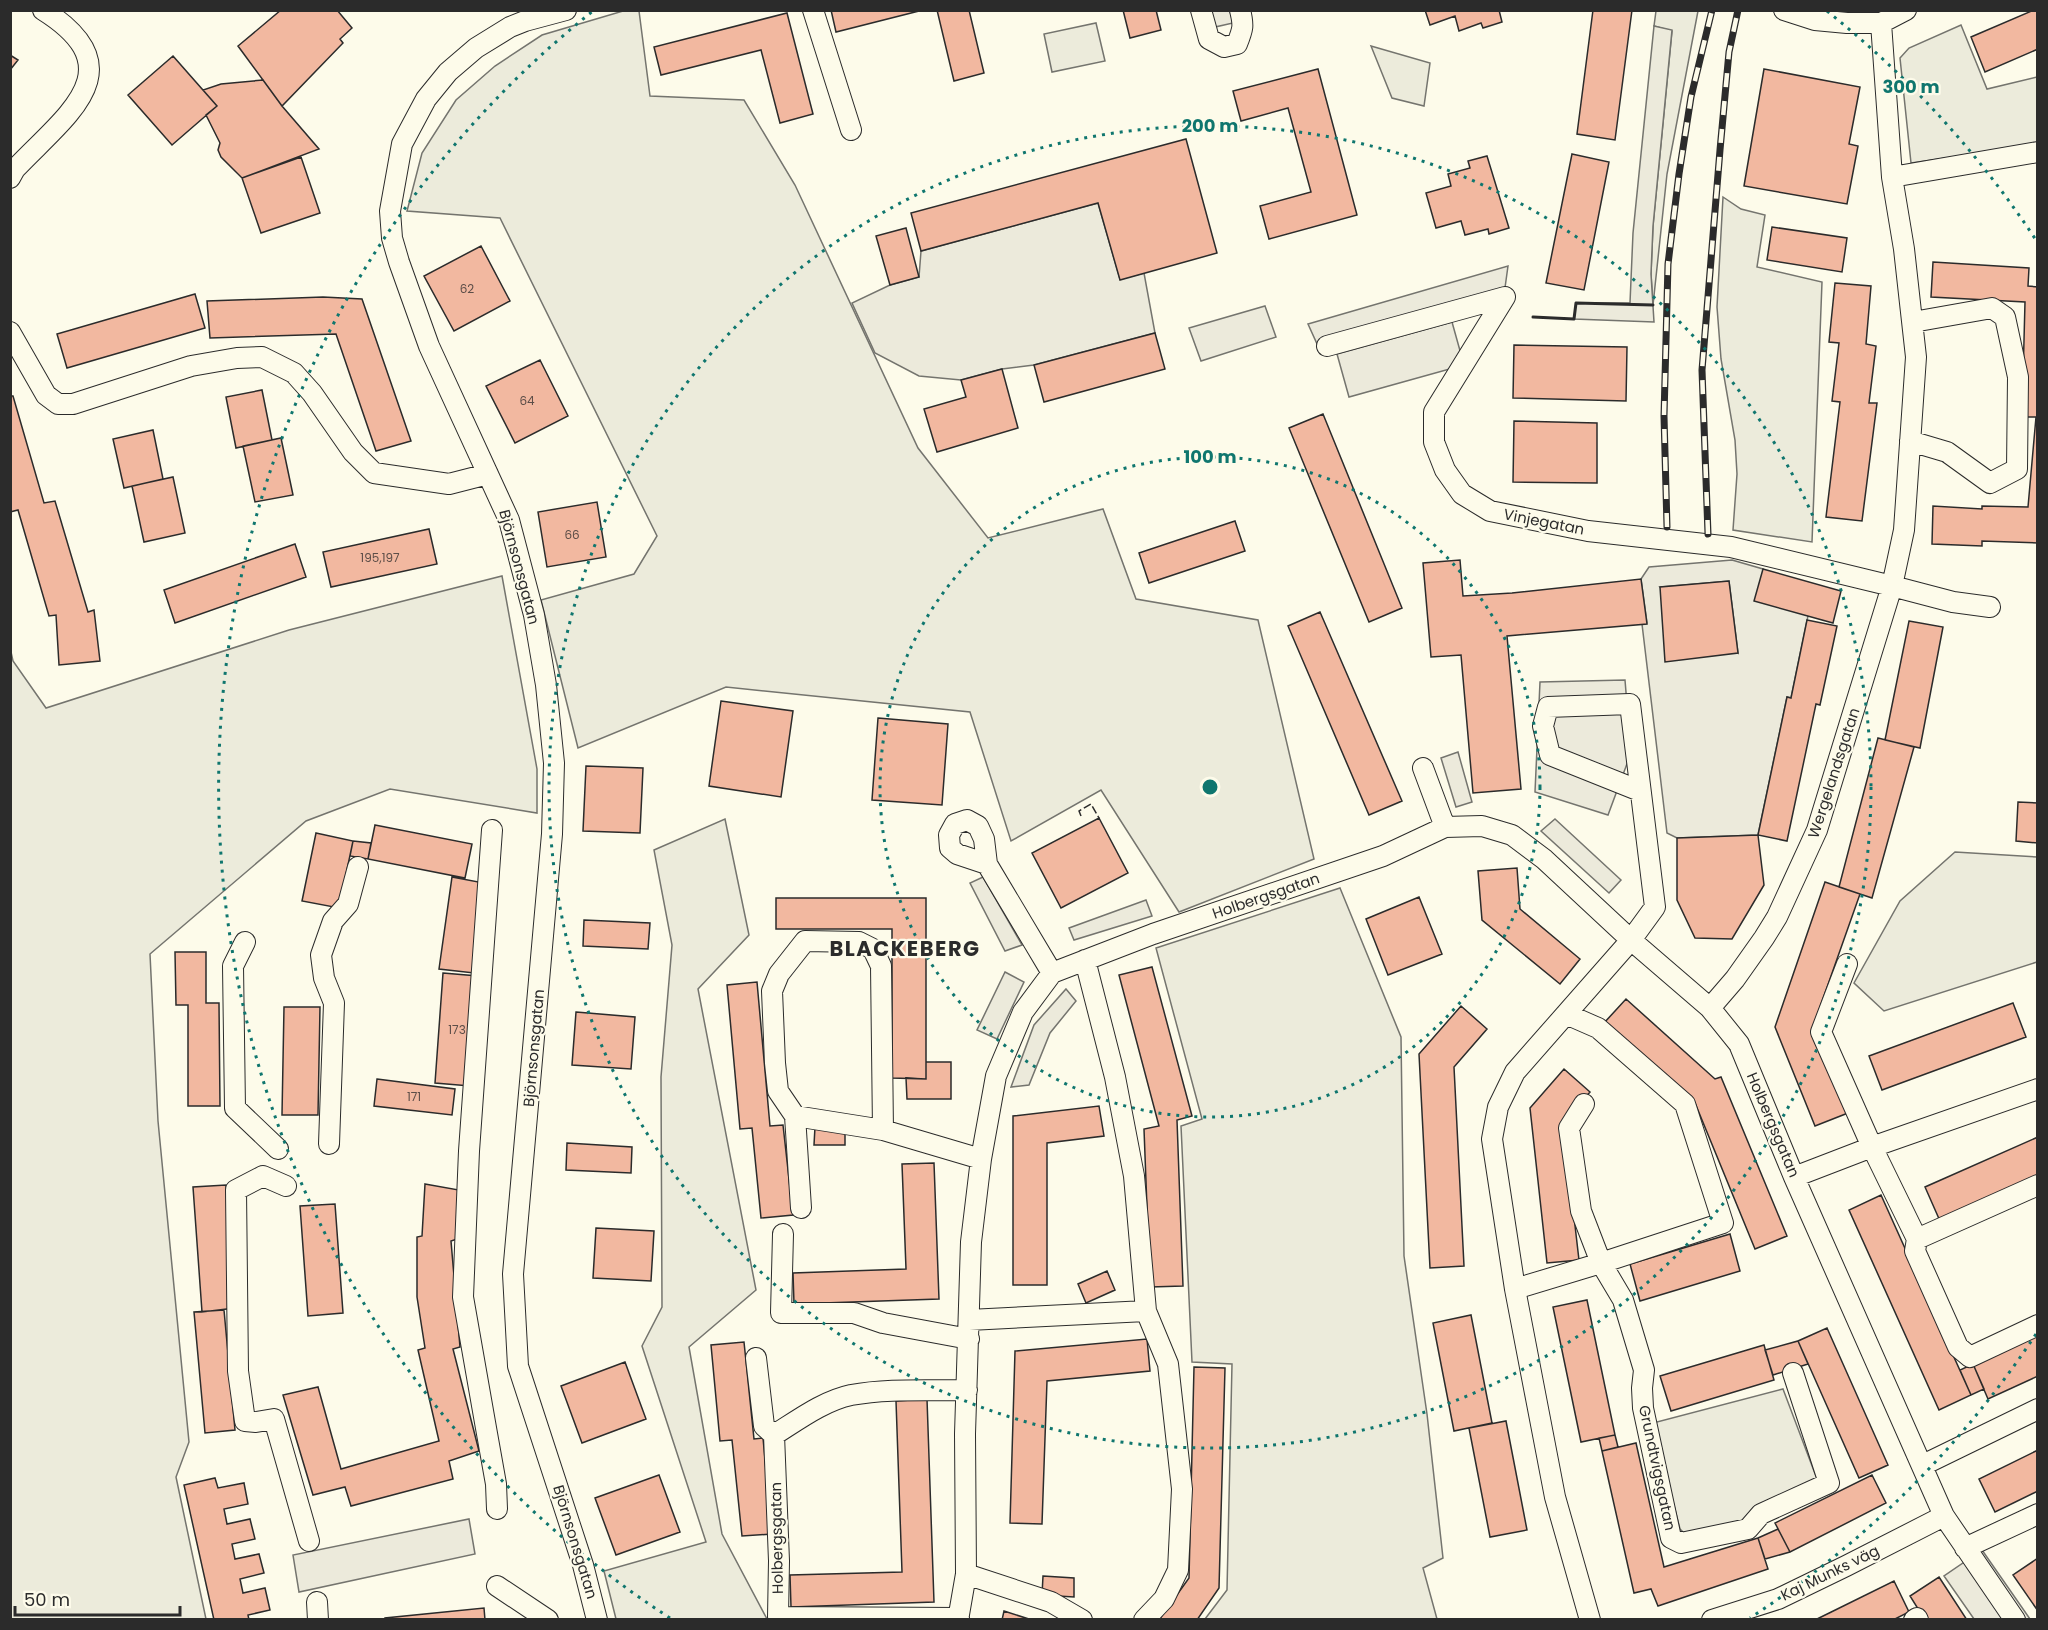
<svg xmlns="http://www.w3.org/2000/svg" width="2048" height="1630" font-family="Poppins,sans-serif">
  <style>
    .green { fill: #ecebdb; stroke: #74746e; stroke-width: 1.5 }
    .parking { fill: #eceadb; stroke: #74746e; stroke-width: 1.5; fill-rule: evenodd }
    .building { fill: #f2b8a0; stroke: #2b2b2b; stroke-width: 1.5 }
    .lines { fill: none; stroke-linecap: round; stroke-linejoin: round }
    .minor-casing { stroke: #2b2b2b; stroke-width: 22 }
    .minor { stroke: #fdfbea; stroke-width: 20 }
    .rail-casing { stroke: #2b2b2b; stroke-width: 7 }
    .rail { stroke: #fdfbea; stroke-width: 4.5; stroke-dasharray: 14; stroke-linecap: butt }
    .fence { stroke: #2b2b2b; stroke-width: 1.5; stroke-dasharray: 8 3; stroke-linecap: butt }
    .wall { stroke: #2b2b2b; stroke-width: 3 }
    .ring { fill: none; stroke: #0f766e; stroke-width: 3; stroke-dasharray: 3 6 }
    .labels { text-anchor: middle; stroke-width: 4.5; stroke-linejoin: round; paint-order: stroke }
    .number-label { font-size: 12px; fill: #5d4e48 }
    .street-label { font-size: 15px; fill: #2b2b2b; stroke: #fdfbea }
    .district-label { font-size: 21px; font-weight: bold; letter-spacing: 1.5px; fill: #2b2b2b; stroke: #fdfbea }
    .centre { fill: #0f766e; stroke: #fdfbea; stroke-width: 3 }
    .ring-label { font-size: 18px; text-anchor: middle; font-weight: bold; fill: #0f766e; stroke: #fdfbea; stroke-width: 4.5; stroke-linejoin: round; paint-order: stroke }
  </style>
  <rect width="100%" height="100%" fill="#fdfbea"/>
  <path class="green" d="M 623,11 L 639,11 L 650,96 L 744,100 L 795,185 L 918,448 L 988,538 L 1103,509 L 1136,599 L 1258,620 L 1314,859 L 1179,912 L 1101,790 L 1011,841 L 970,712 L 726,687 L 578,748 L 541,600 L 634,574 L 657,536 L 500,218 L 407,211 L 422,153 L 456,100 L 495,66 L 542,35 Z
    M 1656,11 L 1698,11 L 1667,174 L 1653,305 L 1651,274 L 1653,226 L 1672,31 L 1654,26 Z
    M 1096,23 L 1105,61 L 1052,72 L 1044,34 Z
    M 1961,25 L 1987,89 L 2037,77 L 2037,145 L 1911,163 L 1900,58 L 1909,48 Z
    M 1371,46 L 1430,63 L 1424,106 L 1392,98 Z
    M 1723,197 L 1741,209 L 1765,215 L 1757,267 L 1822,282 L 1812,542 L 1733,530 L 1737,474 L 1735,440 L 1721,359 L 1717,307 Z
    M 502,576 L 537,769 L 537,813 L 390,789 L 306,821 L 150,954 L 158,1121 L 189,1442 L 176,1477 L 206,1619 L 11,1619 L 11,652 L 13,661 L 46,708 L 289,630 Z
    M 725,819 L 749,935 L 698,989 L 756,1290 L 689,1347 L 722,1534 L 767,1619 L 616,1619 L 604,1571 L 706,1542 L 642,1346 L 662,1307 L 661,1077 L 672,945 L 654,850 Z
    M 1955,852 L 2037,857 L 2037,962 L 1884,1011 L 1854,983 L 1900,901 Z
    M 1340,888 L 1401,1037 L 1404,1256 L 1427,1414 L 1443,1558 L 1423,1568 L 1437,1619 L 1205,1619 L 1227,1590 L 1232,1364 L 1192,1362 L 1181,1126 L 1202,1119 L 1156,948 Z
    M 1783,1389 L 1817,1479 L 1755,1506 L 1743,1520 L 1685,1534 L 1680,1529 L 1653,1423 Z"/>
  <path class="parking" d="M 1210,11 L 1230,11 L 1233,23 L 1215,27 Z
    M 1654,26 L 1672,30 L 1653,226 L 1651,274 L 1654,322 L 1574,319 L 1576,303 L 1630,303 L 1633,233 Z
    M 1098,203 L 1120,279 L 1144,273 L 1155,333 L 1034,365 L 1002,369 L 961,380 L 919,376 L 875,353 L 852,303 L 890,285 L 919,277 L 921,251 Z
    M 1508,266 L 1504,295 L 1318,346 L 1308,324 Z
    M 1265,306 L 1276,337 L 1201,361 L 1189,328 Z
    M 1452,322 L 1464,365 L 1349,397 L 1337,354 Z
    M 1732,560 L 1763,569 L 1808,616 L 1791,698 L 1787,697 L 1758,835 L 1677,838 L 1667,833 L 1642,624 L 1647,623 L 1641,579 L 1649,567 ZM 1729,581 L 1738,653 L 1660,587 Z
    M 1625,680 L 1631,753 L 1608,815 L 1535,792 L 1540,682 Z
    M 1458,752 L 1472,802 L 1456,807 L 1441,758 Z
    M 1555,819 L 1621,880 L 1609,893 L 1541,831 Z
    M 983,877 L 1022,945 L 1005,951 L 970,883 Z
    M 1146,900 L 1152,916 L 1074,940 L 1069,928 Z
    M 1005,972 L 1024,982 L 997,1039 L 977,1030 Z
    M 1066,989 L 1076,1001 L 1050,1033 L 1029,1085 L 1011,1087 L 1034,1025 Z
    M 469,1519 L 475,1554 L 299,1592 L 293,1555 Z
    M 1982,1550 L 2030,1619 L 1974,1619 L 1944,1576 Z"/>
  <path class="building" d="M 281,10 L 337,10 L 352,28 L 340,39 L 343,43 L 282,106 L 238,46 Z
    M 831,10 L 923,10 L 836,32 Z
    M 937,10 L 969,10 L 984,73 L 954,81 Z
    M 1123,10 L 1156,10 L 1161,30 L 1130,38 Z
    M 1425,10 L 1499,10 L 1502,22 L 1483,28 L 1481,23 L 1459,31 L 1455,16 L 1430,25 Z
    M 1593,10 L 1632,10 L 1615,140 L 1577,134 Z
    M 2034,10 L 2038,10 L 2038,49 L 1985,72 L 1971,37 Z
    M 787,13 L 813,114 L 780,123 L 761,50 L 661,75 L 654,47 Z
    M 10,55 L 18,60 L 10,70 Z
    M 173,56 L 217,106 L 172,145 L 128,95 Z
    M 1318,69 L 1357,215 L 1269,239 L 1260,206 L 1311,192 L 1288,108 L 1241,121 L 1233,91 Z
    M 1764,69 L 1860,87 L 1849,144 L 1858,146 L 1847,204 L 1744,186 Z
    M 263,80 L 282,106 L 319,149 L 242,178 L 221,157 L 218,150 L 220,143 L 206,115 L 217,106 L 203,90 L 221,84 Z
    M 1186,139 L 1217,253 L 1120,280 L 1098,203 L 921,251 L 911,213 Z
    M 1572,154 L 1609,162 L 1584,290 L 1546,283 Z
    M 1487,156 L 1509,228 L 1489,234 L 1488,229 L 1465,235 L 1461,221 L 1436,228 L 1426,193 L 1451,186 L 1448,174 L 1470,168 L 1468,161 Z
    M 301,157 L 320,213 L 261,233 L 242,178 Z
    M 1772,227 L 1847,238 L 1842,272 L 1767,260 Z
    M 906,228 L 919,277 L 890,285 L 876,236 Z
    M 481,246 L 510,301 L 454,331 L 424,276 Z
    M 1933,262 L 2029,268 L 2028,286 L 2038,287 L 2038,543 L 1982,541 L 1982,546 L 1932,544 L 1933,506 L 1982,509 L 1982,506 L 2028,507 L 2036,417 L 2022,417 L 2025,302 L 1931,297 Z
    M 1835,283 L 1871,286 L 1866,344 L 1876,346 L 1869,403 L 1877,403 L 1862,521 L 1826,517 L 1840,402 L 1832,401 L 1839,343 L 1829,342 Z
    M 195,294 L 205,328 L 67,368 L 57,334 Z
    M 323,297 L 362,299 L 411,441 L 376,451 L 336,334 L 210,338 L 207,301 Z
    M 1155,333 L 1165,369 L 1044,402 L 1034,365 Z
    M 1514,345 L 1627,347 L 1626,401 L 1513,398 Z
    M 540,360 L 568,416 L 515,443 L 486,386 Z
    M 1002,369 L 1018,428 L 937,452 L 924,409 L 966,397 L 961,380 Z
    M 262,390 L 272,440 L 236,448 L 226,397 Z
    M 10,396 L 13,396 L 44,503 L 55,501 L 88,612 L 94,610 L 100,661 L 59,665 L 56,615 L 49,616 L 18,510 L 10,512 Z
    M 1323,414 L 1402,608 L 1369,622 L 1289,428 Z
    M 1514,421 L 1597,423 L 1597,483 L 1513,482 Z
    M 153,430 L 163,479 L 124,488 L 113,439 Z
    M 281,438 L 293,495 L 255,502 L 243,446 Z
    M 173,477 L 185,533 L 144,542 L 132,486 Z
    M 597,502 L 606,557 L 547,567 L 538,512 Z
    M 1235,521 L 1245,551 L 1149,583 L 1139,553 Z
    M 429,529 L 437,564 L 331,587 L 323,552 Z
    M 295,544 L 306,577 L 175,623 L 164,590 Z
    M 1460,560 L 1463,596 L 1512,593 L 1641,579 L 1647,624 L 1507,636 L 1521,789 L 1473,793 L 1461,655 L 1431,657 L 1423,563 Z
    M 1763,569 L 1841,591 L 1833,623 L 1754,601 Z
    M 1729,581 L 1738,653 L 1665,662 L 1660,587 Z
    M 1320,612 L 1402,801 L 1369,815 L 1288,626 Z
    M 1807,620 L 1837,626 L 1820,705 L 1816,704 L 1787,841 L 1758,835 L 1787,697 L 1791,698 Z
    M 1909,621 L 1943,627 L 1920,748 L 1885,740 Z
    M 721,701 L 793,711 L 781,797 L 709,786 Z
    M 878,718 L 948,724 L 942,805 L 872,800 Z
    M 1878,738 L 1914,747 L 1872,898 L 1839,887 Z
    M 586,766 L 643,768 L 640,833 L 583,831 Z
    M 2018,802 L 2038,803 L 2038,843 L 2016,841 Z
    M 1099,818 L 1128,873 L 1061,908 L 1032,853 Z
    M 375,825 L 472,844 L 465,878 L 368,859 Z
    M 316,833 L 353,841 L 339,908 L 302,901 Z
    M 1758,835 L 1764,885 L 1732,939 L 1695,938 L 1677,900 L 1677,838 Z
    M 353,841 L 371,843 L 368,859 L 350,856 Z
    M 1517,868 L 1520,909 L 1580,959 L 1560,984 L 1482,920 L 1478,871 Z
    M 452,877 L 484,883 L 474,973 L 439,969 Z
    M 1825,882 L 1860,894 L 1813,1027 L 1848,1113 L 1815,1126 L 1775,1027 Z
    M 1419,897 L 1442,954 L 1388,975 L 1366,919 Z
    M 776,898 L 926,898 L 926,1079 L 892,1078 L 892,929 L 776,929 Z
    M 584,920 L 650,923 L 648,949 L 583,946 Z
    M 175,952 L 206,952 L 206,1003 L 219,1003 L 220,1106 L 188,1106 L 188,1005 L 176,1005 Z
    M 1152,967 L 1192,1116 L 1177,1120 L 1183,1286 L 1150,1287 L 1144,1129 L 1159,1126 L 1119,975 Z
    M 443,973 L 478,976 L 470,1086 L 435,1083 Z
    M 757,982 L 770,1126 L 783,1125 L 793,1215 L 761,1218 L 752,1128 L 740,1129 L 727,985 Z
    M 1626,999 L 1715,1079 L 1721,1077 L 1787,1236 L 1755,1249 L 1695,1103 L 1604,1023 Z
    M 2013,1003 L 2026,1037 L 1882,1090 L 1869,1056 Z
    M 1461,1006 L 1487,1029 L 1454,1067 L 1464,1266 L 1430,1268 L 1419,1054 Z
    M 284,1007 L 320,1007 L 318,1115 L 282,1115 Z
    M 576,1012 L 635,1017 L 631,1069 L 572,1065 Z
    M 926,1062 L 951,1062 L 951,1099 L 907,1099 L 906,1078 L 926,1079 Z
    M 1564,1069 L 1590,1092 L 1563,1122 L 1579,1260 L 1547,1263 L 1530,1108 Z
    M 377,1079 L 455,1089 L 452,1115 L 374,1106 Z
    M 1099,1106 L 1104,1136 L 1047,1143 L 1047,1285 L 1013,1285 L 1013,1116 Z
    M 815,1127 L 845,1127 L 845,1145 L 814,1145 Z
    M 2038,1137 L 2038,1177 L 1940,1221 L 1925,1187 Z
    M 567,1143 L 632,1147 L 631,1173 L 566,1170 Z
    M 934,1163 L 939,1299 L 794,1304 L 793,1273 L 906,1269 L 902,1164 Z
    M 425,1184 L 459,1190 L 457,1239 L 451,1241 L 460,1347 L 453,1349 L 479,1451 L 449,1461 L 453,1479 L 351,1506 L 345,1487 L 313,1495 L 283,1395 L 318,1387 L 341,1469 L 439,1441 L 418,1350 L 425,1348 L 417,1297 L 417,1237 L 422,1236 Z
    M 226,1185 L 235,1308 L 202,1312 L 193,1187 Z
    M 1881,1195 L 1971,1395 L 1939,1410 L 1849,1210 Z
    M 335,1204 L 343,1313 L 308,1316 L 300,1206 Z
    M 596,1228 L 654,1231 L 651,1281 L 593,1278 Z
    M 1730,1234 L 1740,1271 L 1640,1301 L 1630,1264 Z
    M 1107,1271 L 1115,1290 L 1086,1303 L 1078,1284 Z
    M 1587,1300 L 1615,1435 L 1581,1442 L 1553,1307 Z
    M 224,1310 L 235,1430 L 205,1433 L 194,1312 Z
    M 1471,1315 L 1492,1423 L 1454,1431 L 1433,1323 Z
    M 1827,1328 L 1888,1465 L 1859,1478 L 1798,1341 Z
    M 2038,1335 L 2038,1376 L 1988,1399 L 1973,1364 Z
    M 1147,1339 L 1150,1371 L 1047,1381 L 1042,1524 L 1010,1523 L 1015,1351 Z
    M 1798,1341 L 1808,1364 L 1773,1375 L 1765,1350 Z
    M 744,1342 L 754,1439 L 763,1438 L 772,1534 L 742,1536 L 732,1440 L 720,1441 L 711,1345 Z
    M 1764,1345 L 1774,1380 L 1671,1411 L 1660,1376 Z
    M 625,1362 L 646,1419 L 582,1443 L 561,1386 Z
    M 1973,1364 L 1984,1389 L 1971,1395 L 1960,1370 Z
    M 1194,1367 L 1225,1368 L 1219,1588 L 1197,1620 L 1159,1620 L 1189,1578 Z
    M 927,1399 L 934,1602 L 791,1607 L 790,1575 L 902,1572 L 896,1401 Z
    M 1506,1421 L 1527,1530 L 1490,1537 L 1469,1428 Z
    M 1615,1435 L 1618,1447 L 1602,1451 L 1599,1438 Z
    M 1636,1443 L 1664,1567 L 1758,1538 L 1768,1569 L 1658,1606 L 1651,1589 L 1634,1593 L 1602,1451 Z
    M 2038,1450 L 2038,1491 L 1995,1512 L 1979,1479 Z
    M 659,1475 L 680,1532 L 616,1555 L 595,1498 Z
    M 1872,1475 L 1886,1503 L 1790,1552 L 1775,1523 Z
    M 215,1478 L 218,1488 L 244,1483 L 248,1504 L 224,1509 L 227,1524 L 250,1519 L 255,1539 L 232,1544 L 235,1559 L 259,1554 L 264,1573 L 240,1579 L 243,1593 L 265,1588 L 270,1610 L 248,1615 L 249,1620 L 214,1620 L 184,1485 Z
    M 1778,1529 L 1790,1552 L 1765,1559 L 1758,1538 Z
    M 2038,1558 L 2038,1611 L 2013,1575 Z
    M 1043,1576 L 1074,1578 L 1074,1597 L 1042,1595 Z
    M 1939,1577 L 1967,1620 L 1925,1620 L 1910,1596 Z
    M 1894,1581 L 1909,1612 L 1893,1620 L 1815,1620 Z
    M 484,1608 L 485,1620 L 385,1620 L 385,1618 Z
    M 1004,1611 L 1032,1620 L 1002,1620 Z"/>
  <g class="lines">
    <g class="minor-casing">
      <path id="minor" d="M 566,10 L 525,21 L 510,27 L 476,48 L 448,72 L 426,99 L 402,144 L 390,211 L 392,238 L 399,262 L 429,346 L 509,520 L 534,615 L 546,685 L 554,763 L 552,834 L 513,1274 L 518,1366 L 583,1565 L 597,1620
        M 813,10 L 851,130
        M 1201,10 L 1209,39 L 1224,47 L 1237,44 C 1243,29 1244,26 1240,10
        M 1784,10 L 1815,20 L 1847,23 L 1881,23 L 1906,10
        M 1881,23 L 1892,177 L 1904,249 L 1916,357 L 1904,530 L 1892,586 L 1953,602 L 1990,607
        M 1892,177 L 2038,152
        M 10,178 L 15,169 C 66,115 137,69 43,10
        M 10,332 L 46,395 L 58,404 L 73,404 L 191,366 L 237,358 L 262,357 L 294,373 L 312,393 L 353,452 L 374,473 L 449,484 L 488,474
        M 1327,346 L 1505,297 L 1434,412 L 1434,442 L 1445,470 L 1462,494 L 1490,511 L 1588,531 L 1731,547 L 1892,586 L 1817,830 L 1777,917 L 1764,938 L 1735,979 L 1710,1008
        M 1910,441 L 1947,452 L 1990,483 L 2017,469 L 2018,377 L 2005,317 L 1992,308 L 1913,322
        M 1423,768 L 1445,827 L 1482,826 L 1512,835 L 1544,859 L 1631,940 L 1710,1008 L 1739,1044 L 1794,1177 L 1944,1516 L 2015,1620
        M 492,830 L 469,1151 L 463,1297 L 486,1428 L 496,1484 L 497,1509
        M 987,864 L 957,854 L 950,848 L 949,835 L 955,824 L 967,820 L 978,826 L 984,839 L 987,864 L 1052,973
        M 245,942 L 233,966 L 235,1108 L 278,1149
        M 1847,964 L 1821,1032 L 1872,1147 L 1917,1239
        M 1566,1014 L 1598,1028 L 1685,1104 L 1723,1223 L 1601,1263 L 1623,1300 L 1644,1370 L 1642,1388 L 1643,1408 L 1671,1538 L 1681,1543 L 1748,1529 L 1761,1514 L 1829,1483 L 1793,1373
        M 795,1116 L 883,1130 L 981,1159
        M 329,1144 L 334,1003 L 324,978 L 321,955 L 333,921 L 348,904 L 358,867
        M 1794,1177 L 1872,1147 L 2038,1089
        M 2038,1185 L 1917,1239 L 1915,1251 L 1958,1347 L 1970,1357 L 2038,1325
        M 286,1186 L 263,1176 L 236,1190 L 238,1371 L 245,1421 L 256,1422 L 274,1419 L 309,1541
        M 801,1208 L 795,1116 L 778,1091 L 775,1063 L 772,991 L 779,974 L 805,941 L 859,942 L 873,949 L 881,966 L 883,1130
        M 783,1234 L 781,1313 L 854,1313 L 883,1323 L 969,1339
        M 1515,1289 L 1601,1263 L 1581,1211 L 1569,1128 L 1584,1104
        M 969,1320 L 1146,1311 L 1134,1176 L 1115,1077 L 1085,960
        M 756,1358 L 764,1426 L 774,1435
        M 1923,1465 L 2038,1409
        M 1965,1548 L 2038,1514
        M 966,1574 L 1051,1602 L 1082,1620
        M 497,1586 L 548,1620
        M 317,1602 L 318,1620
        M 959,1618 L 778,1617 L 779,1561 L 774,1435 C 798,1420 823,1401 851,1395 C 889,1388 929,1391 967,1390
        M 958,1620 L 966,1574 L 965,1434 L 971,1242 L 981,1159 L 996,1076 L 1023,1012 L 1052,973 L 1153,934 L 1383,856 L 1445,827
        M 1144,1620 L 1164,1599 L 1178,1570 L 1182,1489 L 1168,1364 L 1146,1311
        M 1590,1620 L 1555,1497 L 1515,1289 L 1492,1139 L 1498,1107 L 1515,1072 L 1631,940 L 1655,907 L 1630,704 L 1548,707 L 1543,726 L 1550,755 L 1640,791
        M 1712,1620 L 1778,1599 L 1846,1566 L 1944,1516
        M 1914,1620 L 1917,1618 L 1918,1620"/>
    </g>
    <use href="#minor" class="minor"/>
    <g class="rail-casing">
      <path id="rail" d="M 1667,527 L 1664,416 L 1668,264 L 1679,174 L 1691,97 L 1712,10
        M 1708,534 L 1702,370 L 1720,150 L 1729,52 L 1738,10"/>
    </g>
    <use href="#rail" class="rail"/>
    <path class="fence" d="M 1081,816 L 1079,811 L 1091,804 L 1099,818"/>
    <path class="wall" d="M 1533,317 L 1574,319 L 1576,303 L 1653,305"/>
  </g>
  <g class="ring">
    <circle cx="1210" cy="787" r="330"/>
    <circle cx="1210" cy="787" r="661"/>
    <path d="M2036 1334A991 991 0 0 1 1750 1618M670 1618A991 991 0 0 1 593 11M1827 11A991 991 0 0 1 2036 240"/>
  </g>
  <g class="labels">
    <g class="number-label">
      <text x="467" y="293">62</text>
      <text x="527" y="405">64</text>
      <text x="572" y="539">66</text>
      <text x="380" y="562">195,197</text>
      <text x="457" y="1034">173</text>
      <text x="414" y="1101">171</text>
    </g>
    <g class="street-label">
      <text transform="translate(1544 522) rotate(11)" y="5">Vinjegatan</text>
      <text transform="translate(519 567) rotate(75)" y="5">Björnsonsgatan</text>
      <text transform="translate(1834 773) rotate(-72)" y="5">Wergelandsgatan</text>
      <text transform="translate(1266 896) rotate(-19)" y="5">Holbergsgatan</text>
      <text transform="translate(534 1048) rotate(-85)" y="5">Björnsonsgatan</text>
      <text transform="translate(1773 1125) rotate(67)" y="5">Holbergsgatan</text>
      <text transform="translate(1657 1468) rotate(78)" y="5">Grundtvigsgatan</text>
      <text transform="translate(777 1538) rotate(-91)" y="5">Holbergsgatan</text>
      <text transform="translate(575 1542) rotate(73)" y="5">Björnsonsgatan</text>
      <text transform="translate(1830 1573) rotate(-26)" y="5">Kaj Munks väg</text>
    </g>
    <g class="district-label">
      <text x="905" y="956">BLACKEBERG</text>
    </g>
  </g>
  <circle cx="1210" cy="787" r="9" class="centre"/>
  <g class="ring-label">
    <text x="1911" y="93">300 m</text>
    <text x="1210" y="132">200 m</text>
    <text x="1210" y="463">100 m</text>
  </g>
  <rect width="2048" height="1630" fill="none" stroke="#2b2b2b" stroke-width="24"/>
  <path d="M15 1606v9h165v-9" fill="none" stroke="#2b2b2b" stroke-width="3"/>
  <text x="24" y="1606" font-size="18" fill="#2b2b2b" stroke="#fdfbea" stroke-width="4.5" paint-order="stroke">50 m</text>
</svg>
